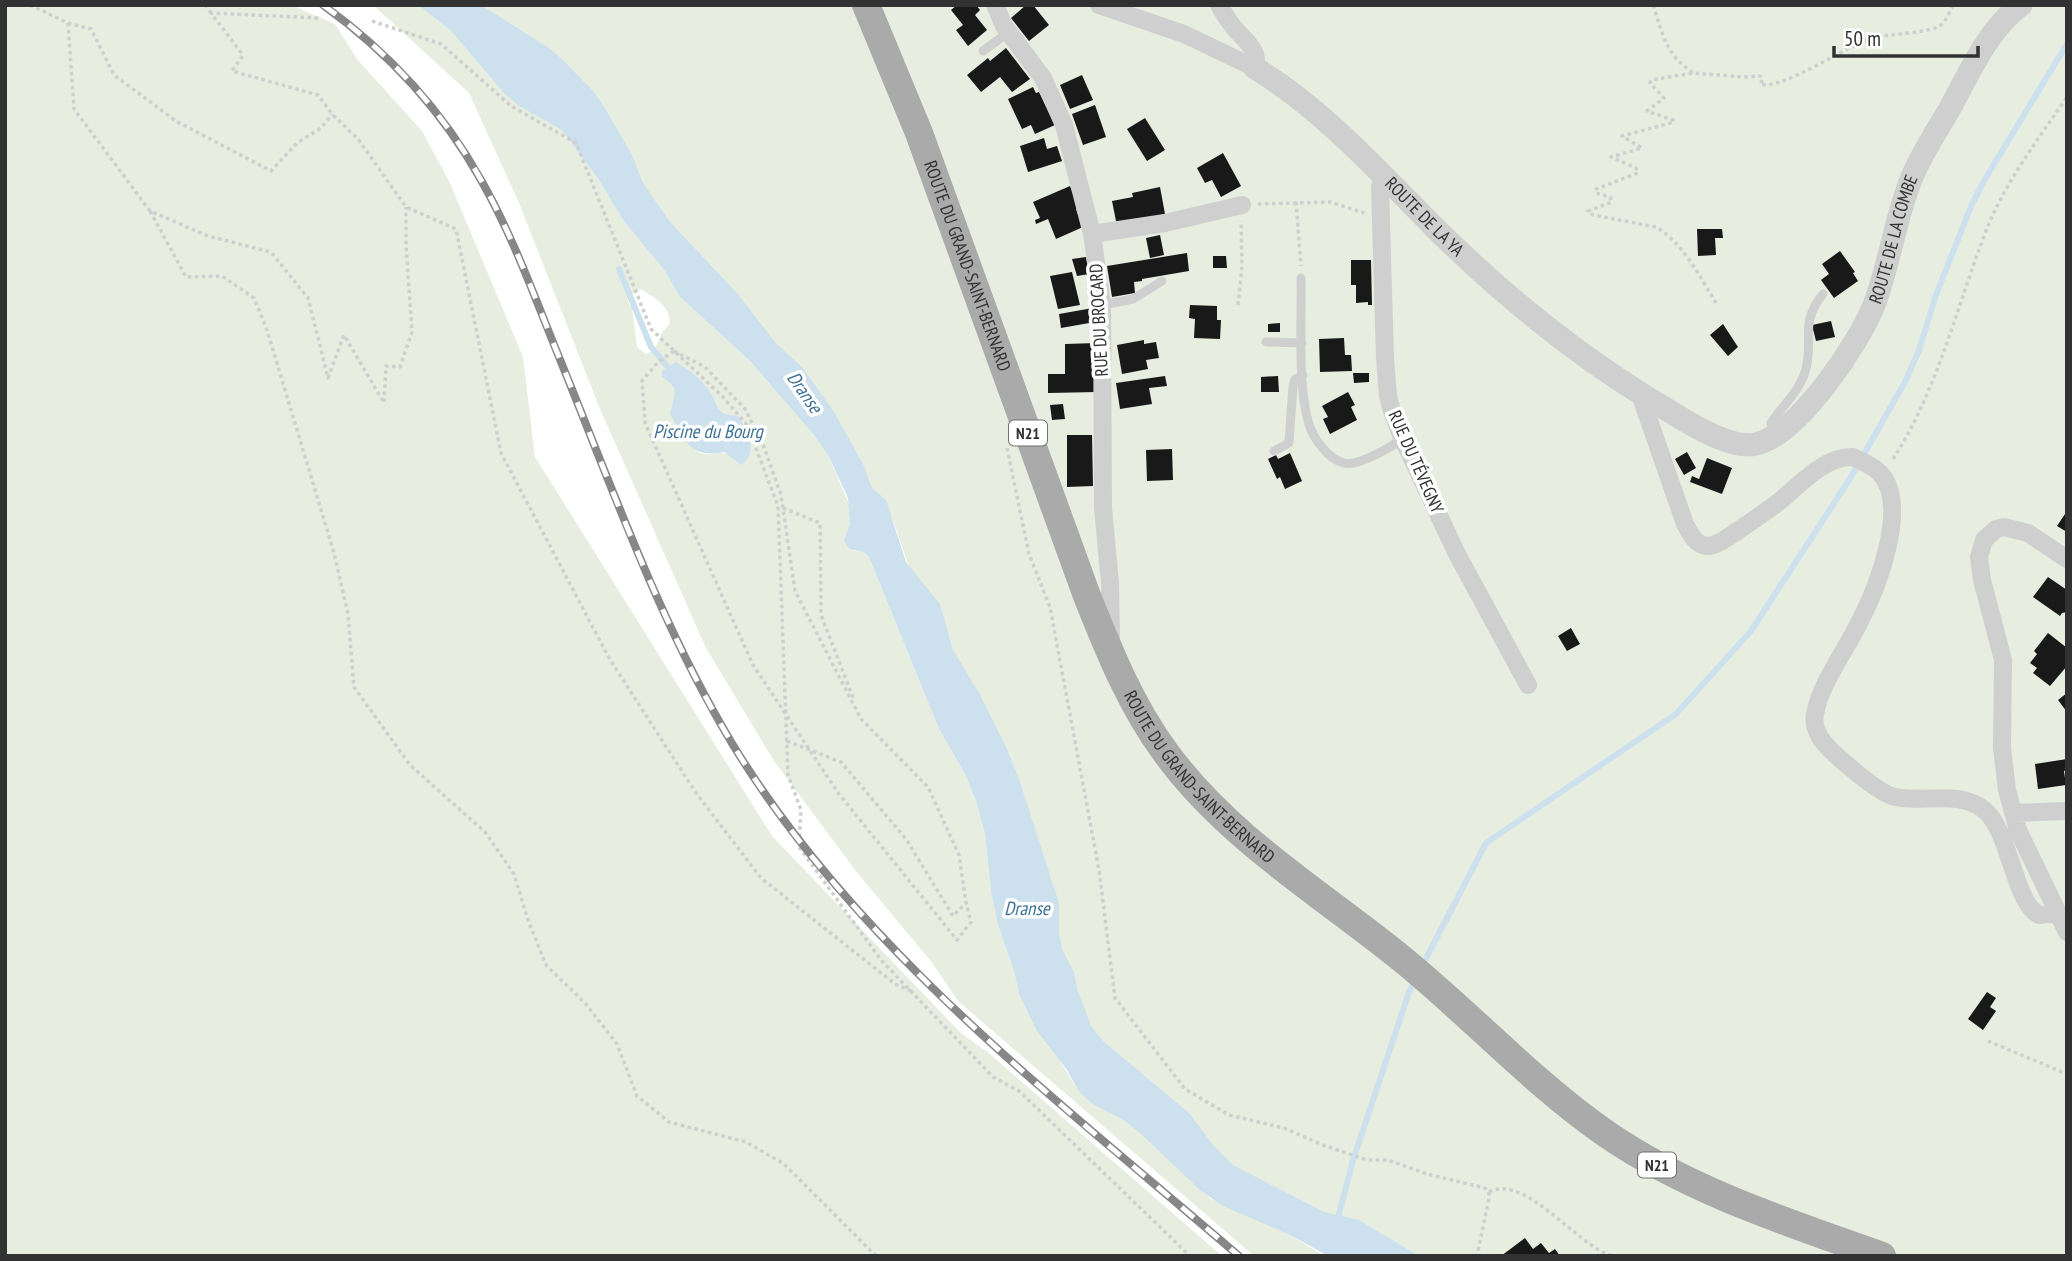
<svg xmlns="http://www.w3.org/2000/svg" width="2072" height="1261" font-family="'PT Sans Narrow',sans-serif">
  <style>
    .green { fill: #e7eee0; fill-rule: evenodd }
    .water { fill: #cde0ed }
    .lines { fill: none; stroke-linecap: round; stroke-linejoin: round }
    .stream { stroke: #cde0ed; stroke-width: 6 }
    .building { fill: #191919 }
    .path { stroke: #cfcfcf; stroke-width: 3.5; stroke-dasharray: 3.5 3.5; stroke-linecap: butt }
    .service { stroke: #cfcfcf; stroke-width: 9 }
    .minor { stroke: #cfcfcf; stroke-width: 18 }
    .tertiary { stroke: #cfcfcf; stroke-width: 23 }
    .primary { stroke: #aaa; stroke-width: 28 }
    .rail-casing { stroke: #878787; stroke-width: 8 }
    .rail { stroke: #fff; stroke-width: 5; stroke-dasharray: 16; stroke-linecap: butt }
    .labels { text-anchor: middle; stroke-width: 7; stroke-linejoin: round; paint-order: stroke }
    .shield { fill: #fff; stroke: #707070; stroke-width: 2 }
    .shield-label { font-size: 16px; font-weight: bold; fill: #323232 }
    .street-label { font-size: 18px; fill: #323232; stroke: #fff }
    .water-label { font-size: 19px; font-style: italic; fill: #3e7195; stroke: #fff }
  </style>
  <rect width="100%" height="100%" fill="#fff"/>
  <path class="green" d="M 5,5 L 291,5 L 335,24 L 357,59 L 422,131 L 449,181 L 523,357 L 535,457 L 772,836 L 961,1033 L 990,1054 L 1222,1256 L 5,1256 Z
    M 373,5 L 418,5 L 451,31 L 492,79 L 562,129 L 599,180 L 623,220 L 664,270 L 680,297 L 750,361 L 814,435 L 829,457 L 851,509 L 850,524 L 844,540 C 850,557 860,545 869,557 L 939,729 L 965,774 L 976,801 L 985,834 L 991,892 L 998,925 L 1014,971 L 1019,994 L 1079,1092 L 1091,1103 L 1125,1121 L 1143,1136 L 1211,1199 L 1290,1235 L 1324,1256 L 1254,1256 L 958,1001 L 933,964 L 856,871 L 774,761 L 706,648 L 600,409 L 519,203 L 469,93 ZM 641,289 C 654,298 670,305 670,323 L 661,334 L 655,349 L 646,354 L 637,347 L 632,308 L 628,302 L 629,296 ZM 682,366 L 706,386 L 719,410 L 743,422 L 751,441 L 735,461 C 721,443 710,463 694,449 C 682,439 677,421 671,408 L 676,394 L 671,382 Z
    M 437,5 L 2067,5 L 2067,1256 L 1366,1256 L 1112,1087 L 1031,925 L 893,520 L 650,230 L 562,97 Z"/>
  <path class="water" d="M 418,5 L 481,5 L 549,48 L 563,60 L 593,91 L 603,105 L 632,155 L 643,183 L 670,222 L 737,293 L 775,342 L 802,367 L 834,412 L 863,464 L 872,488 L 886,500 L 906,562 L 940,604 L 953,650 L 979,693 L 1007,749 L 1019,779 L 1059,903 L 1059,933 L 1062,949 L 1074,972 L 1077,988 L 1091,1026 L 1103,1041 L 1189,1113 L 1214,1146 L 1233,1165 L 1324,1212 L 1359,1220 L 1419,1256 L 1328,1256 L 1290,1235 L 1221,1205 L 1200,1190 L 1143,1136 L 1125,1121 L 1091,1103 L 1079,1092 L 1067,1070 L 1037,1031 L 1019,994 L 1014,971 L 998,925 L 991,892 L 985,834 L 976,801 L 965,774 L 939,729 L 869,557 C 860,545 850,557 844,540 L 850,524 L 848,498 L 829,457 L 814,435 L 750,361 L 680,297 L 664,270 L 623,220 L 599,180 L 562,130 L 519,106 L 503,92 L 451,31 Z
    M 676,362 C 687,369 699,377 707,388 C 720,403 712,414 738,416 C 748,429 759,454 741,465 L 724,452 C 689,459 686,441 670,414 C 673,396 682,389 662,377 L 662,371 Z"/>
  <g class="lines">
    <path class="stream" d="M 619,269 L 651,347 L 667,366
      M 1422,966 L 1486,843 L 1676,714 L 1751,631 L 1851,477 L 1906,380 L 1919,350 L 1936,295 L 1972,204 L 1985,179 L 2067,44
      M 1337,1221 L 1354,1157 L 1409,992 L 1416,979"/>
  </g>
  <path class="building" d="M 957,5 L 976,5 L 980,10 L 975,15 L 987,30 L 968,46 L 956,30 L 963,25 L 951,10 Z
    M 1026,5 L 1033,5 L 1049,25 L 1029,41 L 1011,18 Z
    M 1006,48 L 1030,79 L 1012,92 L 1000,77 L 981,92 L 967,75 L 988,58 L 990,61 Z
    M 1082,75 L 1093,100 L 1070,109 L 1060,85 Z
    M 1033,87 L 1036,93 L 1039,92 L 1055,125 L 1035,134 L 1031,125 L 1022,129 L 1008,99 Z
    M 1095,105 L 1106,137 L 1083,145 L 1072,114 Z
    M 1145,118 L 1165,150 L 1147,161 L 1127,129 Z
    M 1044,138 L 1047,149 L 1057,146 L 1062,161 L 1028,172 L 1020,146 Z
    M 1223,153 L 1241,186 L 1221,197 L 1212,180 L 1205,183 L 1197,168 Z
    M 1070,186 L 1079,208 L 1076,209 L 1083,227 L 1056,239 L 1048,219 L 1036,224 L 1035,220 L 1040,218 L 1033,202 Z
    M 1160,187 L 1165,214 L 1117,226 L 1112,201 L 1133,197 L 1132,193 Z
    M 1697,229 L 1722,229 L 1723,238 L 1715,238 L 1716,255 L 1698,256 Z
    M 1160,235 L 1164,255 L 1150,258 L 1146,238 Z
    M 1840,251 L 1855,272 L 1853,273 L 1858,281 L 1834,298 L 1821,280 L 1829,274 L 1822,264 Z
    M 1187,253 L 1189,271 L 1142,279 L 1142,281 L 1134,282 L 1135,293 L 1112,297 L 1107,266 Z
    M 1213,256 L 1226,256 L 1227,268 L 1213,268 Z
    M 1086,257 L 1089,274 L 1077,276 L 1072,259 Z
    M 1351,260 L 1371,260 L 1372,305 L 1368,305 L 1368,302 L 1356,303 L 1356,285 L 1351,285 Z
    M 1072,272 L 1080,305 L 1058,309 L 1050,276 Z
    M 1190,305 L 1217,306 L 1217,320 L 1221,320 L 1220,339 L 1194,338 L 1195,319 L 1189,318 Z
    M 1093,308 L 1095,322 L 1061,328 L 1059,314 Z
    M 1831,321 L 1835,337 L 1816,341 L 1812,325 Z
    M 1280,323 L 1280,332 L 1268,332 L 1268,324 Z
    M 1723,324 L 1738,347 L 1728,356 L 1710,335 Z
    M 1344,338 L 1345,355 L 1351,355 L 1352,371 L 1320,372 L 1319,339 Z
    M 1144,340 L 1144,344 L 1156,342 L 1159,358 L 1146,360 L 1148,369 L 1122,374 L 1117,345 Z
    M 1097,343 L 1097,392 L 1048,393 L 1048,374 L 1065,374 L 1065,344 Z
    M 1353,373 L 1369,373 L 1369,382 L 1354,383 Z
    M 1165,376 L 1167,386 L 1149,388 L 1152,404 L 1120,409 L 1116,383 Z
    M 1278,376 L 1279,392 L 1261,392 L 1261,377 Z
    M 1348,392 L 1355,405 L 1351,407 L 1357,420 L 1330,434 L 1323,419 L 1328,417 L 1322,406 Z
    M 1063,404 L 1065,419 L 1052,420 L 1050,405 Z
    M 1067,435 L 1092,435 L 1093,486 L 1067,487 Z
    M 1172,449 L 1173,480 L 1147,481 L 1146,450 Z
    M 1687,452 L 1696,468 L 1684,475 L 1675,459 Z
    M 1290,453 L 1302,481 L 1285,489 L 1280,477 L 1277,479 L 1268,459 L 1276,455 L 1278,459 Z
    M 1707,458 L 1732,468 L 1722,494 L 1690,482 L 1692,476 L 1699,479 Z
    M 2067,511 L 2067,532 L 2057,526 Z
    M 2048,577 L 2067,590 L 2067,612 L 2062,613 L 2060,616 L 2033,597 Z
    M 1571,628 L 1580,644 L 1567,651 L 1558,636 Z
    M 2048,633 L 2067,648 L 2067,666 L 2050,686 L 2033,673 L 2037,668 L 2030,663 L 2037,654 L 2034,651 Z
    M 2067,693 L 2067,712 L 2058,700 Z
    M 2067,759 L 2067,770 L 2064,771 L 2066,785 L 2038,789 L 2035,764 Z
    M 1987,992 L 1996,998 L 1990,1007 L 1996,1011 L 1983,1030 L 1968,1019 Z
    M 1525,1238 L 1533,1249 L 1541,1243 L 1549,1253 L 1555,1249 L 1560,1256 L 1501,1256 Z"/>
  <g class="lines">
    <path class="path" d="M 30,5 L 68,23 L 91,29 L 114,75 L 176,121 L 271,171 L 297,143 L 321,128 L 332,114
      M 205,5 L 211,13
      M 1653,5 C 1663,34 1666,57 1694,73
      M 1942,5 L 1952,5
      M 318,18 L 211,13 L 243,55 L 232,71 L 318,95 L 332,114 L 358,139 L 406,207 L 456,229 L 501,453 L 609,658 L 696,793 L 761,878 L 895,984 L 911,991
      M 372,21 L 441,44 L 511,106 L 576,143 L 651,329 L 722,396 L 747,425 L 778,506 L 788,775 L 801,810 L 799,847 L 881,960 L 993,1077 L 1019,1091 L 1190,1256
      M 68,23 L 74,109 L 150,211 L 208,236 L 271,252 L 308,298 L 328,378 L 344,335 L 384,403 L 386,366 L 400,367 L 412,332 L 406,245 L 406,207
      M 1296,202 L 1301,266
      M 1258,204 L 1330,202 L 1364,213
      M 150,211 L 186,277 L 222,276 L 254,298 L 267,330 L 334,553 L 348,614 L 354,687 L 410,765 L 485,832 L 514,874 L 528,920 L 546,965 L 585,1003 L 617,1044 L 637,1096 L 669,1122 L 746,1142 L 784,1164 L 876,1256
      M 1716,303 C 1700,277 1683,243 1656,227 L 1593,215 L 1588,211 L 1612,202 L 1610,197 L 1596,193 L 1596,189 L 1638,173 L 1636,168 L 1611,157 L 1642,148 L 1622,136 L 1674,122 L 1673,120 L 1647,111 L 1664,98 L 1650,83 L 1651,80 L 1694,73 L 1744,77 L 1760,76 L 1763,79 L 1760,84 C 1781,91 1845,47 1869,39 C 1886,33 1933,34 1942,24 C 1947,19 1950,11 1953,5
      M 1238,305 L 1242,266 L 1241,221
      M 674,351 L 705,367 L 745,409 L 764,447 L 781,495 L 795,591 L 861,719 L 928,787 L 959,855 L 966,903 L 971,922 L 957,940 L 839,794 L 753,665 L 645,423 L 642,381 L 658,362 Z
      M 1007,448 L 1029,554 L 1050,607 L 1099,870 L 1115,998 L 1185,1089 L 1229,1115 L 1284,1128 L 1323,1145 L 1367,1160 L 1388,1160 L 1427,1174 L 1485,1188 L 1489,1192 L 1489,1198 L 1477,1256
      M 1893,459 C 1939,388 1957,304 1988,226 C 2007,180 2039,138 2067,97
      M 783,508 L 820,523 L 821,615 L 854,700
      M 787,741 L 841,762 L 906,839 L 953,916 L 966,903
      M 1988,1041 L 2067,1074
      M 1489,1192 C 1525,1173 1576,1245 1612,1256"/>
    <path class="service" d="M 983,51 L 1009,32
      M 1301,278 C 1302,319 1297,386 1309,424 C 1313,438 1328,459 1344,463 C 1358,467 1390,447 1403,439
      M 1102,305 L 1133,299 L 1162,281
      M 1266,342 L 1302,343
      M 1773,435 L 1771,423 C 1782,406 1799,392 1805,372 C 1815,340 1798,325 1823,294
      M 1274,451 L 1289,443 L 1293,386 L 1295,379 L 1303,375"/>
    <path class="minor" d="M 995,5 L 1004,26 L 1043,78 L 1064,125 L 1092,234 L 1102,305 L 1103,508 L 1110,583 L 1111,639
      M 1099,5 L 1184,34 L 1255,68 C 1261,49 1241,38 1232,25 C 1227,19 1223,12 1219,5
      M 1384,177 L 1380,187 L 1385,358 L 1388,396 L 1392,411 L 1401,435 L 1457,554 L 1528,685
      M 1092,234 L 1165,223 L 1242,205
      M 1645,396 L 1643,403 L 1685,524 C 1690,533 1695,545 1707,546 C 1717,546 1728,537 1736,532 C 1749,523 1763,514 1776,504 C 1798,487 1823,456 1853,457 C 1862,461 1873,466 1880,473 C 1910,505 1877,589 1859,623 C 1845,652 1821,682 1815,714 C 1813,723 1816,731 1821,739 C 1831,753 1879,794 1895,797 C 1923,803 1959,790 1983,809 C 2011,830 2013,902 2039,915 L 2057,913
      M 2067,559 L 2028,533 L 2004,527 L 1996,529 L 1984,540 L 1979,557 L 1982,580 L 2003,660 L 2002,748 L 2007,790 L 2018,830 L 2067,932
      M 2013,813 L 2067,811"/>
    <path class="tertiary" id="s1" d="M 1255,68 C 1324,110 1380,173 1437,230 C 1503,295 1571,351 1651,400 C 1672,412 1694,428 1717,437 C 1729,442 1743,447 1756,444 C 1798,435 1859,343 1874,305 C 1890,263 1895,218 1912,177 C 1922,153 1936,132 1949,110 C 1969,74 1987,30 2021,5"/>
    <path class="primary" id="s2" d="M 866,5 L 919,133 L 1087,596 C 1109,651 1131,706 1166,753 C 1228,838 1322,894 1402,959 C 1471,1015 1532,1082 1605,1133 C 1689,1191 1787,1222 1882,1256"/>
    <g class="rail-casing">
      <path id="rail" d="M 323,5 C 388,52 442,110 481,180 C 514,238 536,301 561,362 C 614,492 660,624 733,745 C 858,950 1059,1101 1239,1256"/>
    </g>
    <use href="#rail" class="rail"/>
  </g>
  <g class="labels">
    <g class="shield">
      <rect x="1009" y="420.5" width="38" height="25" rx="5"/>
      <rect x="1638" y="1152.5" width="38" height="25" rx="5"/>
    </g>
    <g class="shield-label">
      <text x="1028" y="439">N21</text>
      <text x="1657" y="1171">N21</text>
    </g>
    <g class="street-label">
      <text dy="6" stroke="none"><textPath href="#s1" startOffset="226">ROUTE DE LA YA</textPath></text>
      <text dy="6" stroke="none"><textPath href="#s1" startOffset="889">ROUTE DE LA COMBE</textPath></text>
      <text dy="6" stroke="none"><textPath href="#s2" startOffset="280">ROUTE DU GRAND-SAINT-BERNARD</textPath></text>
      <text transform="translate(1099 320) rotate(-93)" y="6">RUE DU BROCARD</text>
      <text transform="translate(1416 462) rotate(66)" y="6">RUE DU TÉVEGNY</text>
      <text dy="6" stroke="none"><textPath href="#s2" startOffset="847">ROUTE DU GRAND-SAINT-BERNARD</textPath></text>
    </g>
    <g class="water-label">
      <text transform="translate(805 392) rotate(55)" y="7">Dranse</text>
      <text x="708" y="438">Piscine du Bourg</text>
      <text x="1027" y="915">Dranse</text>
    </g>
  </g>
  <rect width="2072" height="1261" fill="none" stroke="#323232" stroke-width="14"/>
  <path d="M1834 46v10h144v-10" fill="none" stroke="#323232" stroke-width="3.5"/>
  <text x="1844" y="46" font-size="21" fill="#323232" stroke="#ffffff" stroke-width="5" paint-order="stroke">50 m</text>
</svg>
